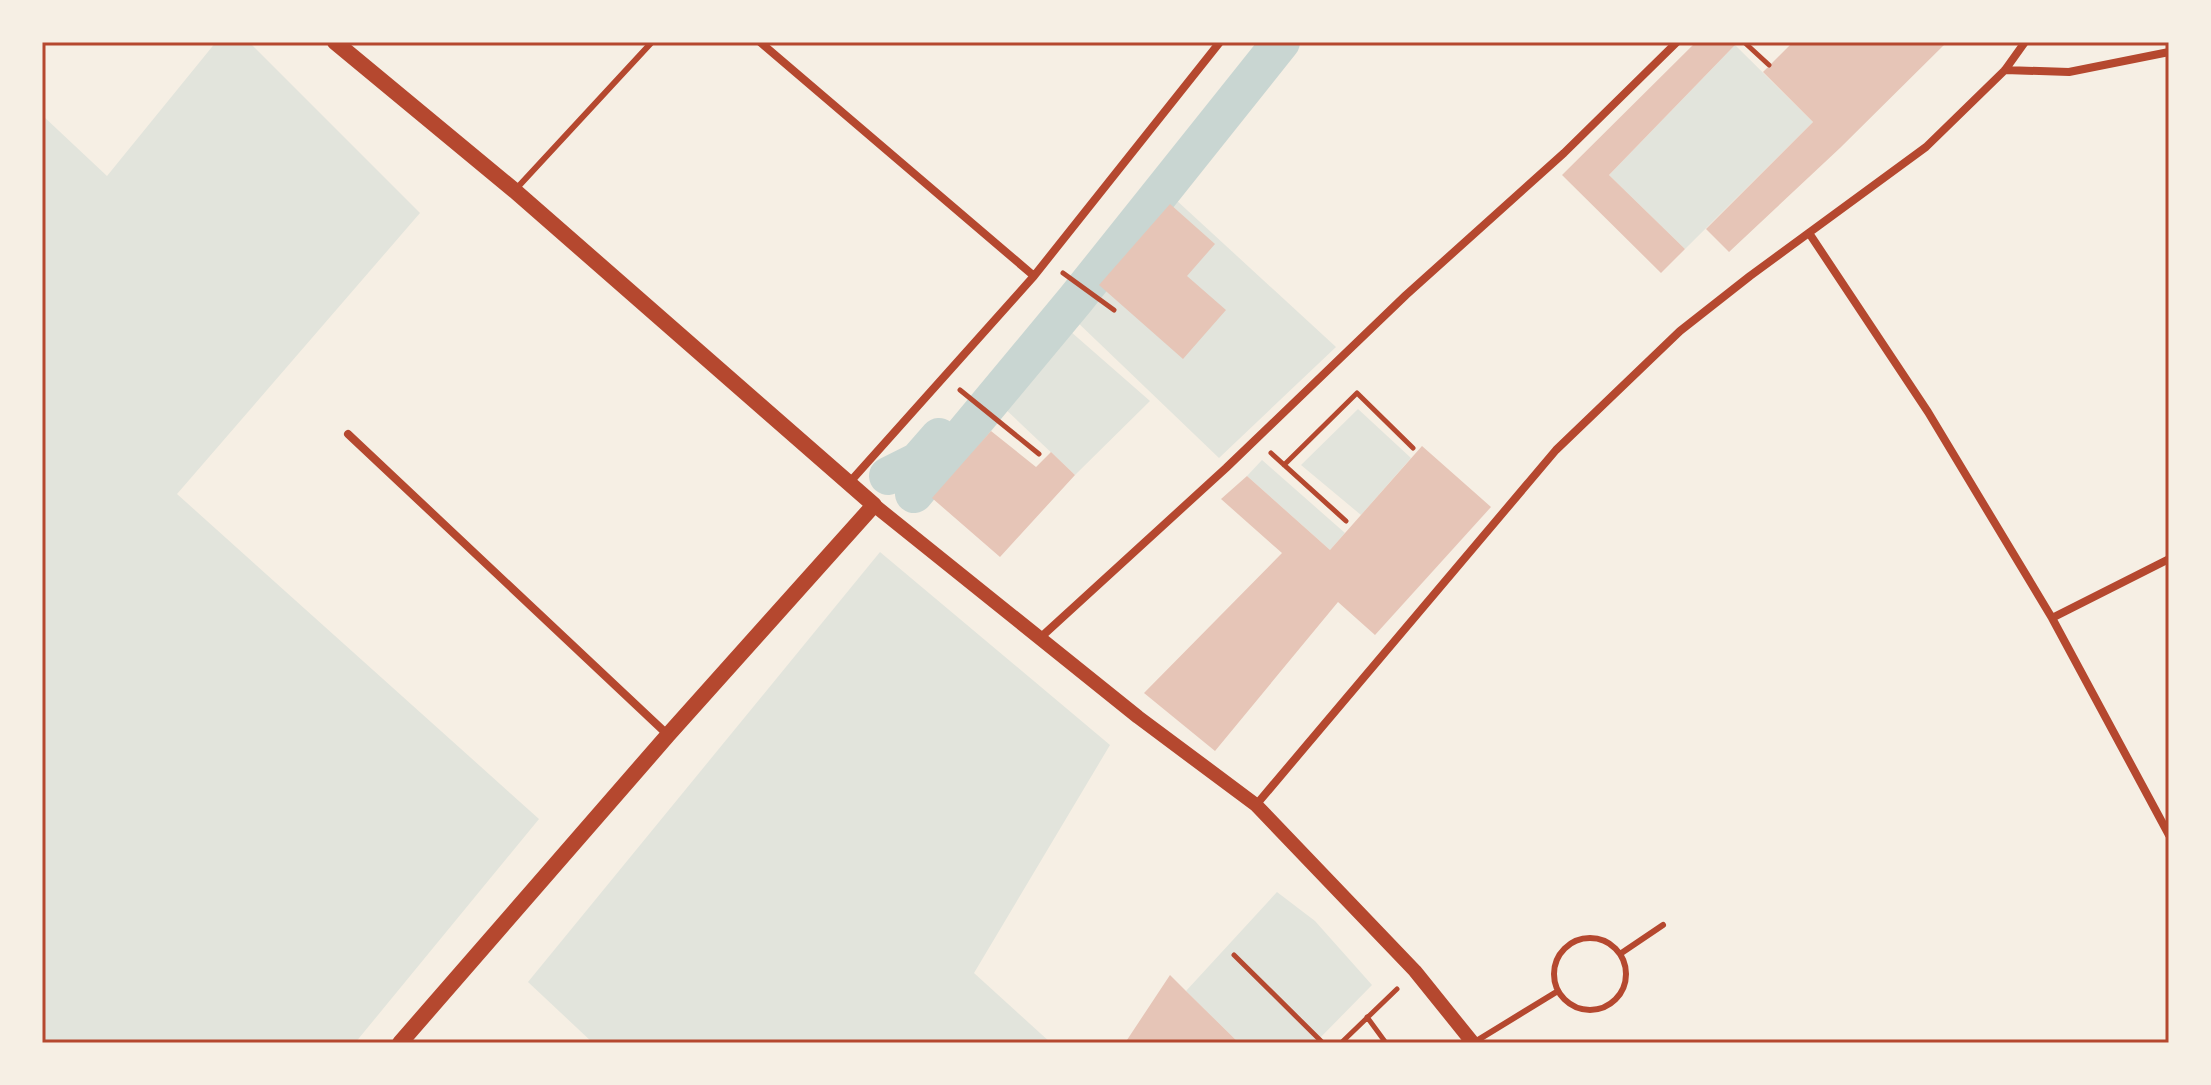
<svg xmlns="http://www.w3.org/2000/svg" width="2211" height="1085" font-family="Manrope,sans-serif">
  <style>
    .green { fill: #e2e4dc }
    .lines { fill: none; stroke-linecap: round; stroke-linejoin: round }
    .canal { stroke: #c9d6d2; stroke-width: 38 }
    .building { fill: #e6c5b7 }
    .path { stroke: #b5482f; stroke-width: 5 }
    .service { stroke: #b5482f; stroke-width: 6 }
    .minor { stroke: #b5482f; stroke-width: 8 }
    .tertiary { stroke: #b5482f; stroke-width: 14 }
    .secondary { stroke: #b5482f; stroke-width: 16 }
    .neatline { fill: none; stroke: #b5482f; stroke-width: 3 }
  </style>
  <rect width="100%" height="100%" fill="#f6efe4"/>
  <path class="green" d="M 216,42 L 249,42 L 420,213 L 177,494 L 539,819 L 355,1043 L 42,1043 L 42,115 L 107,176 Z
    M 1735,45 L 1813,122 L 1685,249 L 1609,175 Z
    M 1175,199 L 1336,347 L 1219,458 L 1073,318 Z
    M 1070,331 L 1150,401 L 1075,475 L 1002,406 Z
    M 1358,409 L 1411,458 L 1361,515 L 1301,465 Z
    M 1262,460 L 1345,533 L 1330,550 L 1247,476 Z
    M 880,552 L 1110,745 L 974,973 L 1051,1043 L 593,1043 L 528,982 Z
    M 1277,892 L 1315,921 L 1372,985 L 1315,1043 L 1239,1043 L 1186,991 Z"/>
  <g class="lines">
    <path class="canal" d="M 888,476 L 918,461 L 939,437
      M 914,494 L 1076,299 L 1281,42"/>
  </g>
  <path class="building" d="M 1696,42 L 1732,42 L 1735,45 L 1609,175 L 1685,249 L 1661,273 L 1562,175 Z
    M 1793,42 L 1947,42 L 1840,148 L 1729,252 L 1706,229 L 1813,122 L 1763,72 Z
    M 1170,204 L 1215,244 L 1187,276 L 1226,310 L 1183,359 L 1099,285 Z
    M 991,431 L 1036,467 L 1051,452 L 1075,475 L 1000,557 L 932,498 Z
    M 1422,446 L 1491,507 L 1375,635 L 1338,602 L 1215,751 L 1144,693 L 1282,553 L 1221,499 L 1247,476 L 1330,550 Z
    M 1170,975 L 1186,991 L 1239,1043 L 1125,1043 Z"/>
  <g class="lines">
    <path class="path" d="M 1744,42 L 1769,65
      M 1063,273 L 1114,310
      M 960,390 L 1039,454
      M 1271,453 L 1346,521
      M 1284,465 L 1357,393 L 1413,448
      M 1234,955 L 1323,1043
      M 1367,1017 L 1386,1043
      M 1341,1043 L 1397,989"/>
    <path class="service" d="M 516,189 L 652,42
      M1554 974a36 36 0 1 1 72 0a36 36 0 1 1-72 0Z
      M 1620,954 L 1663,925
      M 1473,1043 L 1558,991"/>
    <path class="minor" d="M 760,42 L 1034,276
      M 2005,70 L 2069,72 L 2169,52
      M 1809,233 L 1928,412 L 2052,618 L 2169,835
      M 348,434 L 668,735
      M 849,483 L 1034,276 L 1220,42
      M 2052,618 L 2169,559
      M 1040,638 L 1226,468 L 1406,295 L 1564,153 L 1677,42
      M 1256,805 L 1556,450 L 1680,331 L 1750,276 L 1926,147 L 2005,70 L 2025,42"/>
    <path class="tertiary" d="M 874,505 L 1138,717 L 1256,805 L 1415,971 L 1473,1043"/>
    <path class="secondary" d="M 335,42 L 515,191 L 874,505 L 668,735 L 400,1043"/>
  </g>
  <rect width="2211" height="1085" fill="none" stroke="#f6efe4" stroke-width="88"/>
  <rect x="44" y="44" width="2123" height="997" class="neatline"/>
</svg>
